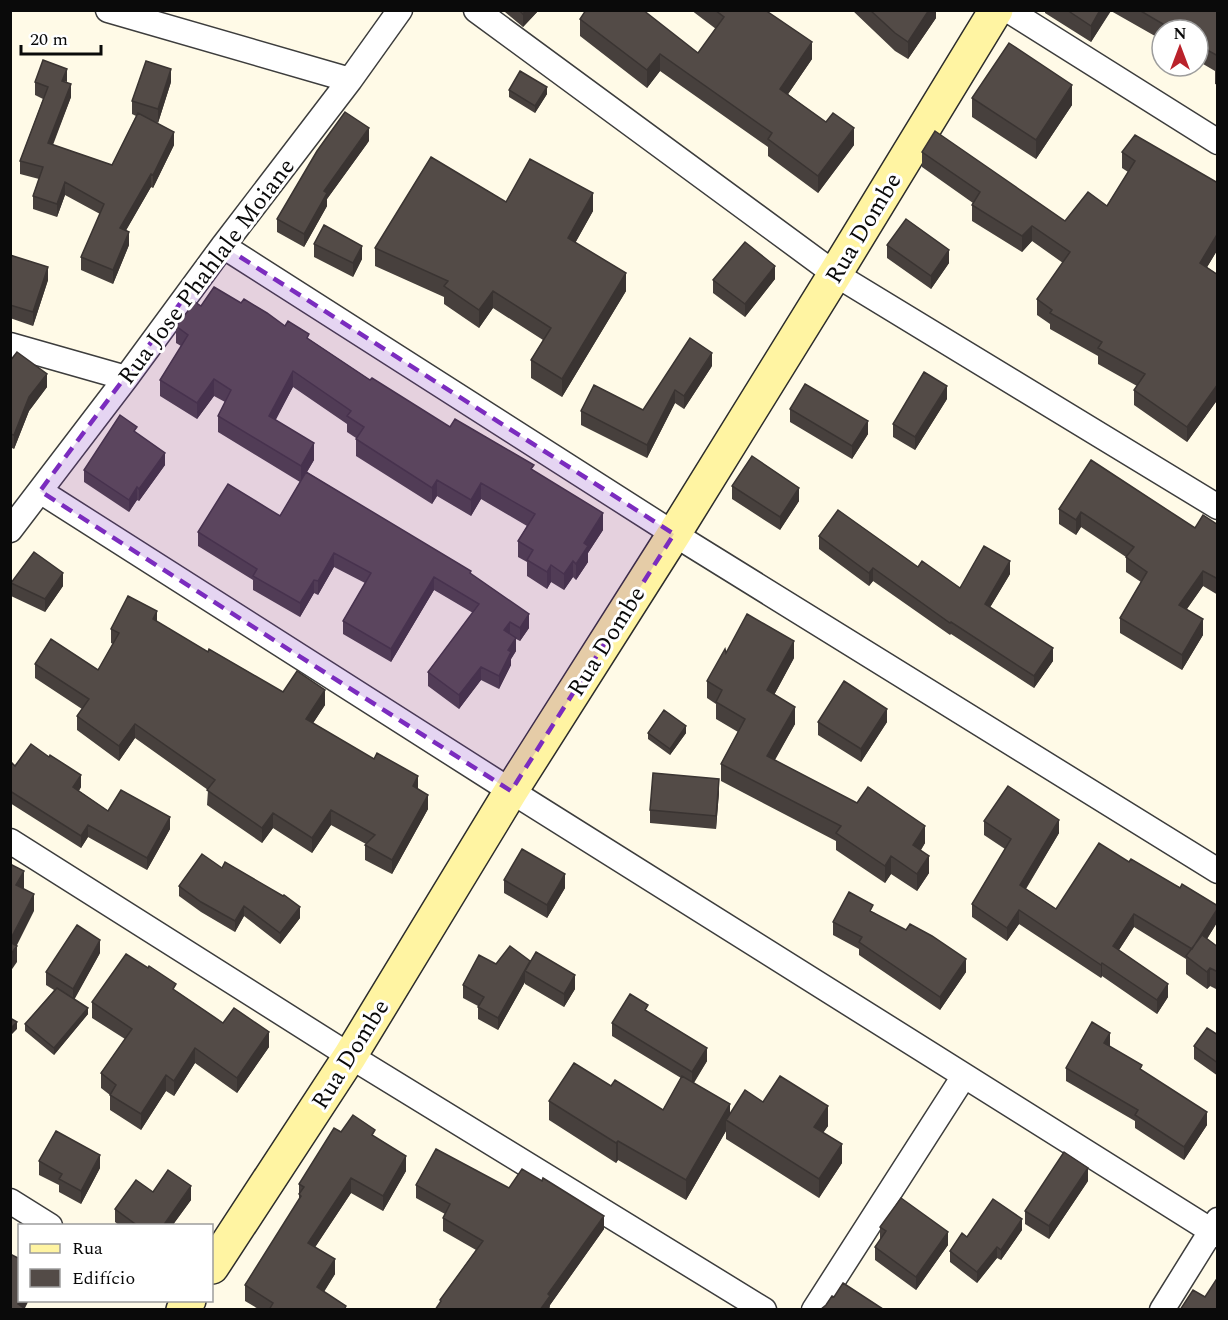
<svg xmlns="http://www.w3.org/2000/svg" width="1228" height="1320" font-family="Spectral,serif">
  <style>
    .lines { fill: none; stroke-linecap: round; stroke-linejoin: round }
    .street-casing { stroke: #3d3d3d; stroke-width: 27 }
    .secondary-casing { stroke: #2c2c2c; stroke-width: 36 }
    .street { stroke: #fff; stroke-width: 24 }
    .secondary { stroke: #fff4a2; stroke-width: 33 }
    .wall { fill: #47403d }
    .shaded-wall { fill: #3a3432 }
    .building { fill: #534b47; stroke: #3a3432; stroke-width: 1.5 }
    .marked { fill: #7b2cbf; fill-opacity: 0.2; stroke: #7b2cbf; stroke-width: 4.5; stroke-dasharray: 12 8; stroke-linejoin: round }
    .labels { text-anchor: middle; stroke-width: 6; stroke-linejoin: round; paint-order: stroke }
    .street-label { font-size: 24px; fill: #0a0a0a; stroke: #fff }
  </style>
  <rect width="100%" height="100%" fill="#fffae7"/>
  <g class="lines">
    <g class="street-casing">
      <path id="street" d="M 108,10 L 350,80
        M 476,10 L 835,274 L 1218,507
        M 1008,10 L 1218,142
        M 223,246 L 674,534 L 1218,871
        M 10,345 L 126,378
        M 40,491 L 511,791 L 1218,1235
        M 10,530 L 126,378 L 223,246 L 350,80 L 400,10
        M 10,841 L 350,1056 L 764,1310
        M 10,1201 L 50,1226
        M 814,1310 L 964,1076
        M 1162,1310 L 1218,1220"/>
    </g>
    <g class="secondary-casing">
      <path id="secondary" d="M 212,1267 L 350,1056 L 511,791 L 674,534 L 835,274 L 996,10
        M 183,1310 L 189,1300"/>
    </g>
    <use href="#street" class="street"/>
    <use href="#secondary" class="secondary"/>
  </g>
  <path class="wall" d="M 505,10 L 539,10 L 523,27 L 505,12 Z
    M 691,10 L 765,10 L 812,59 L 788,94 L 854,145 L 818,193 L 768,156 L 768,147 L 660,71 L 647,88 L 580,36 L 580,19 L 698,53 L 716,29 Z
    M 852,10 L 936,10 L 936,18 L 908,59 L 895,51 Z
    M 1045,10 L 1218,10 L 1218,85 L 1215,84 L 1215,71 L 1198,61 L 1198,30 L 1162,30 L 1162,40 L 1111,11 L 1091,42 L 1045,13 Z
    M 35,82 L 67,82 L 71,97 L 53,145 L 112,165 L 136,116 L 132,114 L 132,101 L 171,82 L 158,123 L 153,121 L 174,145 L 153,188 L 151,187 L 126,230 L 129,245 L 113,284 L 81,270 L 81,257 L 100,214 L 65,195 L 57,217 L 33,209 L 33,196 L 39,179 L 20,174 L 20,161 L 43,99 L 35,95 Z
    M 509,90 L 547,94 L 535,113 L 509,97 Z
    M 972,98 L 1072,105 L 1036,159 L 972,117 Z
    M 369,141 L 327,199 L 327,206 L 304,247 L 277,232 L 277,219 Z
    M 922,152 L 1065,221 L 1107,206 L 1128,172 L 1122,168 L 1122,152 L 1218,183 L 1218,249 L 1207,267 L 1218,275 L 1218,399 L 1187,442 L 1134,405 L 1134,390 L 1137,386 L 1098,364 L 1098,356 L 1050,329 L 1050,324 L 1037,315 L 1037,299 L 1063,263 L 1032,241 L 1022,252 L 972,221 L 972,205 L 973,203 L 922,167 Z
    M 506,202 L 593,211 L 575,243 L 626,291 L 562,397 L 531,378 L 531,360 L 543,340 L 493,308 L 479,328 L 444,304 L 444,297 L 375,266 L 375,248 Z
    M 314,244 L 362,259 L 353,277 L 314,257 Z
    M 887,245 L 949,263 L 931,289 L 887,258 Z
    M 10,255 L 48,280 L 33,326 L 10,318 Z
    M 775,279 L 745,317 L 713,293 L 713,280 Z
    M 241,303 L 309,339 L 370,380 L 450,427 L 534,471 L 603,530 L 588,553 L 588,562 L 576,580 L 573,577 L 564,590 L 551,582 L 547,589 L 527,576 L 527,562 L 518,557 L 518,541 L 527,526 L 481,499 L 471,516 L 437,496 L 432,504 L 356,456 L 356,438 L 347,432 L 347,424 L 293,387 L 275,420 L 314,460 L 307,472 L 471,574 L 529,628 L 520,641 L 516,639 L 516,651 L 511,659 L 511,665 L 499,689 L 481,680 L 459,709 L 428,686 L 428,672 L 473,613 L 434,590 L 391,662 L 343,634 L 343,621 L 365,583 L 334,567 L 318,595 L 314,593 L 300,617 L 253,590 L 253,580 L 198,546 L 198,532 L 280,516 L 300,482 L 218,432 L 218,416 L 225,402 L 214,396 L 197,419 L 160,396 L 160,380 L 181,346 L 176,343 L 176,326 L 201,306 Z
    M 10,361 L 47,387 L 29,411 L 14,449 L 10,447 Z
    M 712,366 L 684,409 L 675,403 L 647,458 L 581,425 L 581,411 L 643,410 Z
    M 947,399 L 915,450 L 893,437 L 893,424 Z
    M 790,409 L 868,434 L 852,459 L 790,422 Z
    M 137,433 L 165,465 L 139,501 L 137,500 L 129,512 L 84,482 L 84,470 Z
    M 732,486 L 799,501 L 780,530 L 732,499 Z
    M 1059,509 L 1195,528 L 1218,525 L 1218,595 L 1203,586 L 1187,609 L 1203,635 L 1182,670 L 1120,633 L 1120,618 L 1141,582 L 1126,572 L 1126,557 L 1081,527 L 1076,535 L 1059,524 Z
    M 819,536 L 918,567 L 960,588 L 1010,574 L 990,607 L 1053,661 L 1034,688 L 951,634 L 950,635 L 873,581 L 869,586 L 819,549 Z
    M 11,583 L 63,586 L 45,612 L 11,596 Z
    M 157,622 L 208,652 L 283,692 L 325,705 L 313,723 L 418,789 L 428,809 L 392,874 L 365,860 L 365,845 L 366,844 L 331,825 L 312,853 L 273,828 L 262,843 L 207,805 L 208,790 L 135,738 L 119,761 L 77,730 L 77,716 L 82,709 L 35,678 L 35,664 L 98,670 L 113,644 L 111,643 L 111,629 Z
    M 794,658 L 774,695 L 795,724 L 775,760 L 925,843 L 921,850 L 929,873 L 917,891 L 891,874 L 885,883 L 836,850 L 836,841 L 721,781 L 721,764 L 738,732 L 716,719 L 716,704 L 707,698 L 707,681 Z
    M 1218,668 L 1218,686 L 1216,685 L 1216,670 Z
    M 818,722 L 887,722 L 861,762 L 818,735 Z
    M 648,733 L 686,733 L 670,755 L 648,739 Z
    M 10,766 L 15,766 L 81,787 L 79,791 L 108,811 L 170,829 L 147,870 L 88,837 L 81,848 L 10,803 Z
    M 719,792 L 716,829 L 650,823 L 650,810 Z
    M 984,821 L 1059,833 L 1026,889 L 1056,909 L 1129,862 L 1218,906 L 1218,921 L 1207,939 L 1218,947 L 1218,990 L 1210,986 L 1207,989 L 1186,974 L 1186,959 L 1134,927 L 1119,950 L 1168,997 L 1157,1014 L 1102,976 L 1101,978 L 1019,924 L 1007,941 L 972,917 L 972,904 L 1005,849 L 984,835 Z
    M 222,868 L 300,918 L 280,944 L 244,916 L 235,932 L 201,912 L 179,896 L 179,886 Z
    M 504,880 L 565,888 L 547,918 L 504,893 Z
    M 873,912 L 966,972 L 940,1010 L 859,955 L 859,949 L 833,935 L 833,922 Z
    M 100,953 L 74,999 L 88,1014 L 54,1055 L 25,1031 L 25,1024 L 54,990 L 46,985 L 46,972 Z
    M 530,961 L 575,989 L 564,1007 L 525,984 L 525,982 L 498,1030 L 478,1019 L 478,1006 L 463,998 L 463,985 L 496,964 Z
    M 176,991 L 223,1023 L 269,1047 L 237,1093 L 195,1063 L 174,1096 L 166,1091 L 141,1130 L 110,1110 L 110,1095 L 101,1088 L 101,1073 L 125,1039 L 92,1018 L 92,1002 Z
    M 648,1012 L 707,1061 L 694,1083 L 730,1113 L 763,1102 L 828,1126 L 823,1132 L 842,1163 L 819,1198 L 726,1139 L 726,1131 L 686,1200 L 618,1160 L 616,1163 L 549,1120 L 549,1101 L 663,1110 L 681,1078 L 612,1036 L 612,1023 Z
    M 1218,1035 L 1218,1076 L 1194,1059 L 1194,1046 Z
    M 1110,1046 L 1110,1047 L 1142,1070 L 1207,1125 L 1184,1160 L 1135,1128 L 1135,1121 L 1066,1081 L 1066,1068 Z
    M 341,1132 L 375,1137 L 406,1171 L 383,1211 L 351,1193 L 315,1247 L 335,1274 L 324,1292 L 346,1310 L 260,1310 L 245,1301 L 245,1285 L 299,1201 L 299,1184 Z
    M 39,1161 L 100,1168 L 81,1204 L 59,1192 L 59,1185 L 39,1175 Z
    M 1088,1181 L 1049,1239 L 1025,1224 L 1025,1211 Z
    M 416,1185 L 509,1188 L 604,1229 L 550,1305 L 549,1310 L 435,1310 L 440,1303 L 440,1300 L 476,1250 L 443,1231 L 443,1218 L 445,1214 L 416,1198 Z
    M 153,1192 L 191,1200 L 172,1226 L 120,1226 L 115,1222 L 115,1209 Z
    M 880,1227 L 948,1245 L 916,1290 L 875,1260 L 875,1247 L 880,1240 Z
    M 1022,1230 L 1001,1260 L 997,1258 L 977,1283 L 950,1262 L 950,1251 L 967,1237 Z"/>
  <path class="shaded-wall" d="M 526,10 L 539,10 L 523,27 L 523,14 Z
    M 929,10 L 936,10 L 936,18 L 908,59 L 908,42 Z
    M 1100,10 L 1111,10 L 1091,42 L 1091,26 Z
    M 812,42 L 812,59 L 780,106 L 780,89 Z
    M 660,54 L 660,71 L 647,88 L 647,70 Z
    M 67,69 L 67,82 L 62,81 Z
    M 171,69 L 171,82 L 158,123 L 158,109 Z
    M 71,84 L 71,97 L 48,156 L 48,143 Z
    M 1072,85 L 1072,105 L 1036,159 L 1036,140 Z
    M 547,87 L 547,94 L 535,113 L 535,106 Z
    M 369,128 L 369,141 L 327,199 L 327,206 L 304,247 L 304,234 L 324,191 Z
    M 854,128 L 854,145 L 818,193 L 818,176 Z
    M 174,132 L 174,145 L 153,188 L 153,175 Z
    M 151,174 L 151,187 L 120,241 L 120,228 Z
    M 65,182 L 65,195 L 57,217 L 57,204 Z
    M 593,193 L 593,211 L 568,256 L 568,238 Z
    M 1032,226 L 1032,241 L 1022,252 L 1022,236 Z
    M 129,232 L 129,245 L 113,284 L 113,270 Z
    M 1218,233 L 1218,249 L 1200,279 L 1200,263 Z
    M 362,246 L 362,259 L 353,277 L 353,263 Z
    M 949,250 L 949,263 L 931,289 L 931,276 Z
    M 775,266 L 775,279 L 745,317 L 745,304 Z
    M 48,267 L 48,280 L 33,326 L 33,312 Z
    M 626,273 L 626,291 L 562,397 L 562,379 Z
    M 493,291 L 493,308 L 479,328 L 479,310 Z
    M 712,353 L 712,366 L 684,409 L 684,396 Z
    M 293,371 L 293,387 L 269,433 L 269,416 Z
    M 47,374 L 47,387 L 29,411 L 14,449 L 14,435 L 29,397 Z
    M 214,379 L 214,396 L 197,419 L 197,403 Z
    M 1218,384 L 1218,399 L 1187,442 L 1187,427 Z
    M 947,386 L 947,399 L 915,450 L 915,437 Z
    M 675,390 L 675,403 L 647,458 L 647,445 Z
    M 868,421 L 868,434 L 852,459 L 852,446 Z
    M 314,443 L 314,460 L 301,482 L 301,466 Z
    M 165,453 L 165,465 L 139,501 L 139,489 Z
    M 437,480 L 437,496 L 432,504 L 432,488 Z
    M 481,483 L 481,499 L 471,516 L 471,500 Z
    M 137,487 L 137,500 L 129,512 L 129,500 Z
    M 799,488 L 799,501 L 780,530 L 780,517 Z
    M 1081,512 L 1081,527 L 1076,535 L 1076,520 Z
    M 603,513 L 603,530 L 588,553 L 588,562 L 576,580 L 576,564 L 584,543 Z
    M 334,553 L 334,567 L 318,595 L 318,581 Z
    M 573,561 L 573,577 L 564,590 L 564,574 Z
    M 1010,561 L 1010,574 L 985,616 L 985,604 Z
    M 551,565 L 551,582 L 547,589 L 547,572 Z
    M 873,568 L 873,581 L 869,586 L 869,573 Z
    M 1203,571 L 1203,586 L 1179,620 L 1179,605 Z
    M 63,573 L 63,586 L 45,612 L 45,599 Z
    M 434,577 L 434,590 L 391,662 L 391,649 Z
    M 314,580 L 314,593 L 300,617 L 300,603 Z
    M 157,611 L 157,626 L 153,619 Z
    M 529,614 L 529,628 L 520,641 L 520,628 Z
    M 1203,619 L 1203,635 L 1182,670 L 1182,655 Z
    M 510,622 L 510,635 L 504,630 Z
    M 516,638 L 516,651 L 511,659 L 511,665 L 499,689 L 499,676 L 508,650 Z
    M 794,641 L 794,658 L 767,708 L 767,690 Z
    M 1053,648 L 1053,661 L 1034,688 L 1034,676 Z
    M 481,667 L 481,680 L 459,709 L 459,695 Z
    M 12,683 L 12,701 L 10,704 L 10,686 Z
    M 325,690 L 325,705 L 306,734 L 306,719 Z
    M 795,707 L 795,724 L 767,773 L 767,756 Z
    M 887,709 L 887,722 L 861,762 L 861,749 Z
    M 135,724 L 135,738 L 119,761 L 119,746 Z
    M 686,726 L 686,733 L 670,755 L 670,749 Z
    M 81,775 L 81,787 L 73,799 L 73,787 Z
    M 418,776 L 418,791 L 413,786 Z
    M 719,779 L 719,792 L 716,829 L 716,816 Z
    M 428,795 L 428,809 L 392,874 L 392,860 Z
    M 331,810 L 331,825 L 312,853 L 312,838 Z
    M 273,813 L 273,828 L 262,843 L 262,828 Z
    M 170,817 L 170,829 L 147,870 L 147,858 Z
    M 1059,820 L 1059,833 L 1020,898 L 1020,885 Z
    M 88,825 L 88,837 L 81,848 L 81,836 Z
    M 925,826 L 925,843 L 913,862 L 913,845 Z
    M 891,856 L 891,874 L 885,883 L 885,866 Z
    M 929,856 L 929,873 L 917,891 L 917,874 Z
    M 24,871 L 24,888 L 16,902 L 16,885 Z
    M 565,874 L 565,888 L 547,918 L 547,905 Z
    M 34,894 L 34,911 L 16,947 L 17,946 L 17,962 L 10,972 L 10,940 Z
    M 244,906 L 244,916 L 235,932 L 235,921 Z
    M 300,907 L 300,918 L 280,944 L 280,933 Z
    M 1218,908 L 1218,921 L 1193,961 L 1192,949 Z
    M 1019,910 L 1019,924 L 1007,941 L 1007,928 Z
    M 1134,914 L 1134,927 L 1113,959 L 1113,946 Z
    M 100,940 L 100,953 L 73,1002 L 73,989 Z
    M 966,959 L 966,972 L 940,1010 L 940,997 Z
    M 1102,963 L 1102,976 L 1101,978 L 1101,965 Z
    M 1210,968 L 1210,986 L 1207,989 L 1207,972 Z
    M 525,971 L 525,982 L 498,1030 L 498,1018 Z
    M 575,975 L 575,989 L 564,1007 L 564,994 Z
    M 1168,984 L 1168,997 L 1157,1014 L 1157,1000 Z
    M 88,1008 L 88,1014 L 54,1055 L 54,1048 Z
    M 17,1022 L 17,1029 L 10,1036 L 10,1029 Z
    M 269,1032 L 269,1047 L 237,1093 L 237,1078 Z
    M 1110,1033 L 1110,1046 L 1104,1056 L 1104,1043 Z
    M 195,1048 L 195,1063 L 174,1096 L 174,1081 Z
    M 707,1048 L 707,1061 L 692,1085 L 692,1072 Z
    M 166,1075 L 166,1091 L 141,1130 L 141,1114 Z
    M 730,1104 L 730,1122 L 726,1120 L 726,1131 L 686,1200 L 686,1180 Z
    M 828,1106 L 828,1126 L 814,1146 L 814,1127 Z
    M 1207,1112 L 1207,1125 L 1184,1160 L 1184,1147 Z
    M 618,1141 L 618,1160 L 616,1163 L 616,1143 Z
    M 842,1144 L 842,1163 L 819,1198 L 819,1179 Z
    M 100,1155 L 100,1168 L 81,1204 L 81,1191 Z
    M 406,1156 L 406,1171 L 383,1211 L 383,1196 Z
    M 1088,1168 L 1088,1181 L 1049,1239 L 1049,1226 Z
    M 351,1178 L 351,1193 L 308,1258 L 308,1243 Z
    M 191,1186 L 191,1200 L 172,1226 L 163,1226 Z
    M 604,1216 L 604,1229 L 550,1305 L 549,1310 L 540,1310 L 548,1294 Z
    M 1022,1219 L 1022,1230 L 1001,1260 L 1001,1250 Z
    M 948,1232 L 948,1245 L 916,1290 L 916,1277 Z
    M 997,1247 L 997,1258 L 977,1283 L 977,1272 Z
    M 335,1259 L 335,1274 L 317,1302 L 317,1287 Z
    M 20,1300 L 29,1300 L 24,1310 L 18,1304 Z"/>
  <path class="building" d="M 519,10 L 526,10 L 523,14 Z
    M 586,10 L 643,10 L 698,53 L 724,17 L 715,10 L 765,10 L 812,42 L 780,89 L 826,122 L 833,113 L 854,128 L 818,176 L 768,139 L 772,133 L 660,54 L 647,70 L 580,19 Z
    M 870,10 L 929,10 L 908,42 L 895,33 Z
    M 1067,10 L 1100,10 L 1091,26 Z
    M 1139,10 L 1218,10 L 1218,56 L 1198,45 L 1198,30 L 1173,30 Z
    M 1009,43 L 1072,85 L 1036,140 L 972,98 Z
    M 43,60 L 67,69 L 62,81 L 71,84 L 48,143 L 112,165 L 138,113 L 174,132 L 153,175 L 151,174 L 120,228 L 129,232 L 113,270 L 81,257 L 104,204 L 65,182 L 57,204 L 33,196 L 43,167 L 20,161 L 48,87 L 35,82 Z
    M 146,61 L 171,69 L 158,109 L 132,101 Z
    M 520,71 L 547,87 L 535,106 L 509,90 Z
    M 345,112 L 369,128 L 324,191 L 327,193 L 304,234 L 277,219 L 317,151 Z
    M 935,131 L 1065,221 L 1088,192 L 1107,206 L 1135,161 L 1122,152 L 1135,135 L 1218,183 L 1218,233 L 1200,263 L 1218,275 L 1218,384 L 1187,427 L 1134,390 L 1145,374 L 1098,348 L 1102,342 L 1050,313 L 1052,310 L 1037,299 L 1070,252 L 1032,226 L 1022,236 L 972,205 L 980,192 L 922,152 Z
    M 431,157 L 506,202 L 530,159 L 593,193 L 568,238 L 626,273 L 562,379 L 531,360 L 551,328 L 493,291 L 479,310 L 444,286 L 448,281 L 375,248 Z
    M 906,219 L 949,250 L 931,276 L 887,245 Z
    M 324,225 L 362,246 L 353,263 L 314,244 Z
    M 745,242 L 775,266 L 745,304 L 713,280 Z
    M 10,255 L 48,267 L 33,312 L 10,305 Z
    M 214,287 L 241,303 L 244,299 L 267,313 L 285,326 L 288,321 L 309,334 L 307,338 L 370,380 L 372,378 L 450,427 L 455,419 L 472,429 L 534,465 L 531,469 L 603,513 L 584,543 L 588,546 L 576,564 L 573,561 L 564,574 L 551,565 L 547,572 L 527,560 L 533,550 L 518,541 L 535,514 L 481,483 L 471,500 L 437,480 L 432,488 L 356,439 L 364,427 L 347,416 L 351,411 L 293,371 L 269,416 L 314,443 L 301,466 L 218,416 L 231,390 L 214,379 L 197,403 L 160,380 L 188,335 L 176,326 L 195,302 L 201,306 Z
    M 690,338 L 712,353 L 684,396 L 675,390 L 647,445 L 581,411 L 594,385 L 643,410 Z
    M 17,352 L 47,374 L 29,397 L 14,435 L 10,434 L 10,361 Z
    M 924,372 L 947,386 L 915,437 L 893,424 Z
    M 805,384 L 868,421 L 852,446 L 790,409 Z
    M 120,415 L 137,427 L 134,431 L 165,453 L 139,489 L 137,487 L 129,500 L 84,470 Z
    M 752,456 L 799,488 L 780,517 L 732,486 Z
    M 1091,460 L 1195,528 L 1203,515 L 1218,525 L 1218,579 L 1203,571 L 1179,605 L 1203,619 L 1182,655 L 1120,618 L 1147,572 L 1126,557 L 1134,547 L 1081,512 L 1076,520 L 1059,509 Z
    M 306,472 L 471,571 L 470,573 L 529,614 L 520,628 L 510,622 L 504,630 L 516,638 L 508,650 L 511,652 L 499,676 L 481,667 L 459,695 L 428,672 L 479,604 L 434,577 L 391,649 L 343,621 L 371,573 L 334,553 L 318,581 L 314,580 L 300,603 L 253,576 L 257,569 L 198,532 L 228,484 L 280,516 Z
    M 838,510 L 918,567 L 922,561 L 960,588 L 984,546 L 1010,561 L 985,604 L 1053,648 L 1034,676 L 951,622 L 950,623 L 873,568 L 869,573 L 819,536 Z
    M 34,552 L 63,573 L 45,599 L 11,583 Z
    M 128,596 L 157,611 L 153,619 L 208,652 L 209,649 L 283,692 L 297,671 L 325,690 L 306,719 L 374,759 L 377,753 L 418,776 L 413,786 L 428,795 L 392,860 L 365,845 L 375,835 L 331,810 L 312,838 L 273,813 L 262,828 L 207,790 L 215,780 L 135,724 L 119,746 L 77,716 L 89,699 L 35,664 L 51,639 L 98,670 L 119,633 L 111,629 Z
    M 747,614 L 794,641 L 767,690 L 795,707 L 767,756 L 857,803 L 868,787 L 925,826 L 913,845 L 929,856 L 917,874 L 891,856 L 885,866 L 836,833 L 841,826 L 721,764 L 745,719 L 716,702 L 722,690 L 707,681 L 725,649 L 726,653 Z
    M 844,681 L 887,709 L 861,749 L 818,722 Z
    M 664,710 L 686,726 L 670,749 L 648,733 Z
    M 31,744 L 49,757 L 50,755 L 81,775 L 73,787 L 108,811 L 121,790 L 170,817 L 147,858 L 88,825 L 81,836 L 10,791 L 10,766 L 12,763 L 15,766 Z
    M 653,773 L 719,779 L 716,816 L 650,810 Z
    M 1008,786 L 1059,820 L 1020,885 L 1056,909 L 1099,843 L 1129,862 L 1131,859 L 1180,888 L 1182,884 L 1218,906 L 1218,908 L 1192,949 L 1134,914 L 1113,946 L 1168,984 L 1157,1000 L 1102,963 L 1101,965 L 1019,910 L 1007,928 L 972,904 L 1011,839 L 984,821 Z
    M 522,849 L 565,874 L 547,905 L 504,880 Z
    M 202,854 L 222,868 L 225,862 L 283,896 L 284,895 L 300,907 L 280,933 L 244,906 L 235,921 L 201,902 L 179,886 Z
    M 10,864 L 24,871 L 16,885 L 34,894 L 10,940 Z
    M 849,892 L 873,905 L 870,911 L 906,930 L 910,924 L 932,936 L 966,959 L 940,997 L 859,942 L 862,937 L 833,922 Z
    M 77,925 L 100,940 L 73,989 L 46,972 Z
    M 1202,935 L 1218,947 L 1218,972 L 1210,968 L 1207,972 L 1186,956 Z
    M 10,942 L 17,946 L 10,955 Z
    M 510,946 L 530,961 L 498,1018 L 478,1007 L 484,997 L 463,985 L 479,955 L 496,964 Z
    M 536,952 L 575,975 L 564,994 L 525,971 Z
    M 126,954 L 148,968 L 149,966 L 176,984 L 173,989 L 223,1023 L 234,1008 L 269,1032 L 237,1078 L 195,1048 L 174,1081 L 166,1075 L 141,1114 L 110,1095 L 116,1085 L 101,1073 L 132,1029 L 92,1002 Z
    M 57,988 L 88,1008 L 54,1048 L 25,1024 Z
    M 630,994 L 648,1005 L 645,1010 L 707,1048 L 692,1072 L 612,1023 Z
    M 10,1018 L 17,1022 L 10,1029 Z
    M 1092,1022 L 1110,1033 L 1104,1043 L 1142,1065 L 1140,1069 L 1207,1112 L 1184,1147 L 1135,1115 L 1138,1110 L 1066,1068 Z
    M 1207,1028 L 1218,1035 L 1218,1063 L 1194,1046 Z
    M 574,1063 L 611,1086 L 615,1080 L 663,1110 L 682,1076 L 730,1104 L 686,1180 L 618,1141 L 616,1143 L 549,1101 Z
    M 780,1076 L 828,1106 L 814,1127 L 842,1144 L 819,1179 L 726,1120 L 745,1090 L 763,1102 Z
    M 353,1115 L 375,1130 L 372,1135 L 406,1156 L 383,1196 L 351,1178 L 308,1243 L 335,1259 L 317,1287 L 346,1306 L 344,1310 L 269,1310 L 273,1303 L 245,1285 L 301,1196 L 299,1194 L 304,1187 L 299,1184 L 334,1128 L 341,1132 Z
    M 56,1131 L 100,1155 L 81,1191 L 59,1179 L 62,1174 L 39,1161 Z
    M 436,1149 L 509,1188 L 522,1169 L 542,1181 L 543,1178 L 604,1216 L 548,1294 L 550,1296 L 540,1310 L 435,1310 L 441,1301 L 440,1300 L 483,1241 L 443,1218 L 450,1204 L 416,1185 Z
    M 1064,1152 L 1088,1168 L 1049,1226 L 1025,1211 Z
    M 168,1170 L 191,1186 L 163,1226 L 138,1226 L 115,1209 L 136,1180 L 153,1192 Z
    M 901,1198 L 948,1232 L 916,1277 L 875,1247 L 886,1231 L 880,1227 Z
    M 993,1199 L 1022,1219 L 1001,1250 L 997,1247 L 977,1272 L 950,1251 L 962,1233 L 967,1237 Z
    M 10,1254 L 20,1259 L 20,1300 L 18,1304 L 27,1310 L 10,1310 Z
    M 1218,1277 L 1218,1310 L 1180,1310 L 1193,1290 L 1205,1297 Z
    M 843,1283 L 883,1309 L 820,1310 L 826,1305 L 832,1296 L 834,1297 Z"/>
  <path class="marked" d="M 223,246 L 674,534 L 511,791 L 40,491 Z"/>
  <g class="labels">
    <g class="street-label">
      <text transform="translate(863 228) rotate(-59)" y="8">Rua Dombe</text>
      <text transform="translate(206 271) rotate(-53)" y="8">Rua Jose Phahlale Moiane</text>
      <text transform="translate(606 641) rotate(-58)" y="8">Rua Dombe</text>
      <text transform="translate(350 1054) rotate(-58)" y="8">Rua Dombe</text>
    </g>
  </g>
  <rect width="1228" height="1320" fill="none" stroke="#0a0a0a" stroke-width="24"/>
  <rect x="18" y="1224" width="195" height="78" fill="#ffffff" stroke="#9d9d9d" stroke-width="1.5"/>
  <rect x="30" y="1244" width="30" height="9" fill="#fff4a2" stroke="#9d9d9d" stroke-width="1.5"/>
  <text x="72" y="1254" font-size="18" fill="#0a0a0a">Rua</text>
  <rect x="30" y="1269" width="30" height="18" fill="#534b47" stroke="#9d9d9d" stroke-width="1.5"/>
  <text x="72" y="1284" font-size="18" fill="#0a0a0a">Edifício</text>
  <g transform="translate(1180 48)"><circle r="28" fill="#ffffff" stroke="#9d9d9d" stroke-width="1.5"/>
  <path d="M0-4.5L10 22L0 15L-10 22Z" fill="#ba222b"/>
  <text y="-9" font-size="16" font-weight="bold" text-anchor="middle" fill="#0a0a0a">N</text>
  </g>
  <path d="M21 45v9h80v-9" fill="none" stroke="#0a0a0a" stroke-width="3"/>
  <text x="30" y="45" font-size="18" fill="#0a0a0a" stroke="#ffffff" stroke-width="4.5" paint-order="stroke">20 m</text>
</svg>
